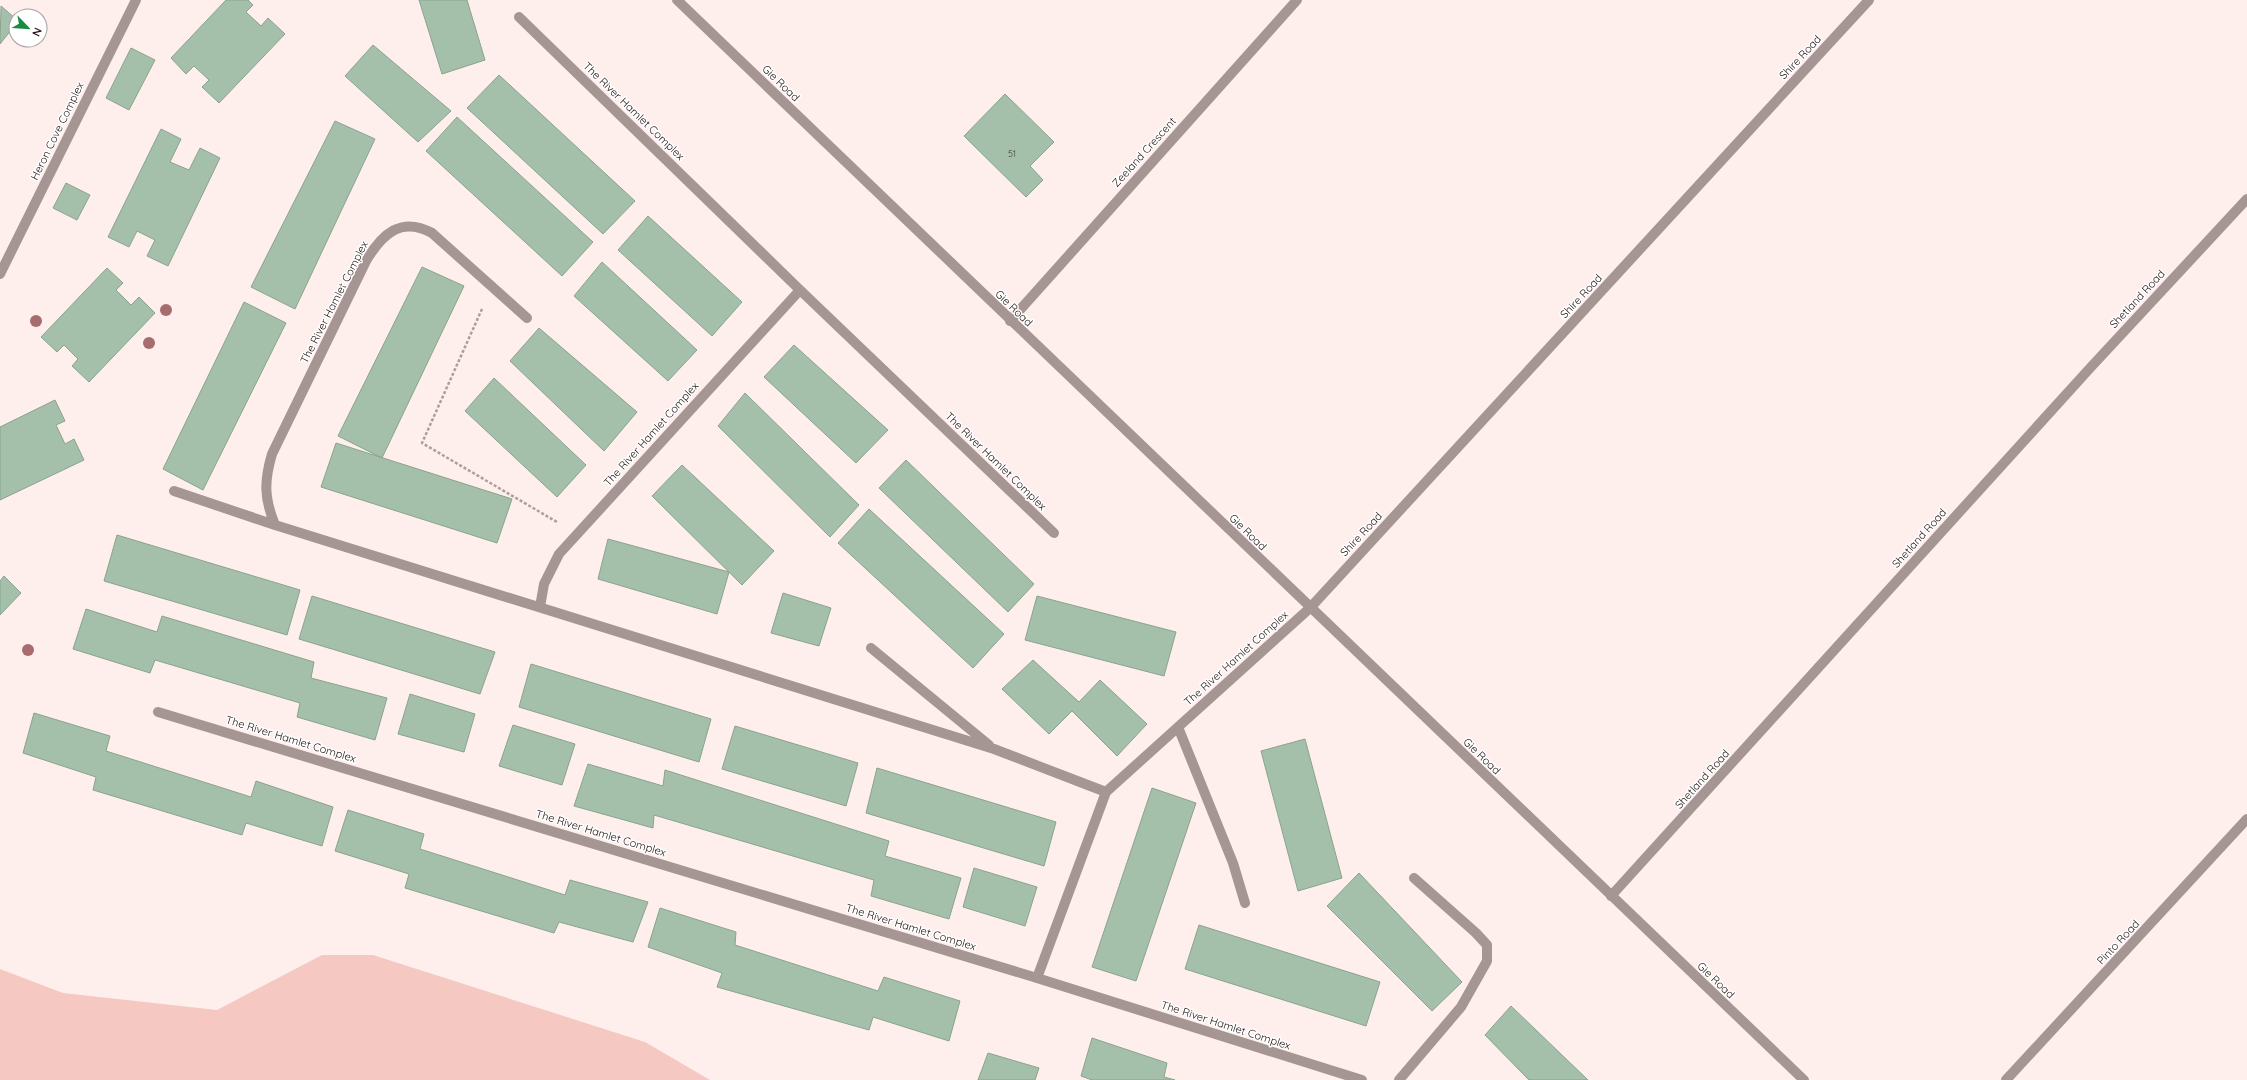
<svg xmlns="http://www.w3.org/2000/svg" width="2247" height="1080" font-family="Quicksand,sans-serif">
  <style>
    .green { fill: #f5c8c2 }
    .building { fill: #a5c0aa; stroke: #89a38e }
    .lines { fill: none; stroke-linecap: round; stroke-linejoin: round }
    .path { stroke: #ac9e9c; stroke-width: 2.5; stroke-dasharray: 3 2; stroke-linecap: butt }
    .service { stroke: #a59593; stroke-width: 10 }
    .minor { stroke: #a59593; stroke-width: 10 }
    .tertiary { stroke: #a59593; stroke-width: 10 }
    .tree { fill: #a76c6e }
    .labels { text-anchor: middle; stroke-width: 3; stroke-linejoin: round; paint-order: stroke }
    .number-label { font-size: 9px; fill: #413e38 }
    .street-label { font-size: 11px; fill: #201312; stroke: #fff }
  </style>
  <rect width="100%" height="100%" fill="#feefed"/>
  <path class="green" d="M 322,955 L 373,955 L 645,1042 L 710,1080 L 0,1080 L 0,969 L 63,993 L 217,1010 Z"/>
  <path class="building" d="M 226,0 L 248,0 L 253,5 L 246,12 L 261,26 L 268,18 L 285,34 L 219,103 L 202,87 L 209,80 L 194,66 L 186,74 L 171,58 Z
    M 419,0 L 467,0 L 485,60 L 442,74 Z
    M 1,6 L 16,19 L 16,24 L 0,44 Z
    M 373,45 L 451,111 L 418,142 L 345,76 Z
    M 131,48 L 155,60 L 129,110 L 106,98 Z
    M 499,75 L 635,201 L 603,234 L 467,108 Z
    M 1005,94 L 1054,142 L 1030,166 L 1043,180 L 1026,197 L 964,136 Z
    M 457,117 L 593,242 L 562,276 L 426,151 Z
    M 335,121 L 375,139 L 295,309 L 251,287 Z
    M 161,129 L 181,139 L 170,162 L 189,170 L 200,148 L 220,158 L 168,266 L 147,256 L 155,240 L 137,231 L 129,247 L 108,237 Z
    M 66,183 L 90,195 L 77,220 L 53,208 Z
    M 648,216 L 742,302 L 712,336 L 618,250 Z
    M 602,262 L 697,350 L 668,381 L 574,296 Z
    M 422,267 L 464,286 L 382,458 L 338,436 Z
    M 107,268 L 123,283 L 116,290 L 131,305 L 139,297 L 155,313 L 89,382 L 72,366 L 78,359 L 64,345 L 57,352 L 41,337 Z
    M 244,302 L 286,323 L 203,490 L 163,469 Z
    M 539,328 L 637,412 L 604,451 L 510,361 Z
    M 794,345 L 888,430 L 856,463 L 764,377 Z
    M 494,378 L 586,465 L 557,497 L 465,411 Z
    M 745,393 L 859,505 L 830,537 L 718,426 Z
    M 55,400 L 65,421 L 56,425 L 65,444 L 74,439 L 84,460 L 0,500 L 0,427 Z
    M 336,443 L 512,499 L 497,543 L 321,487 Z
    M 906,460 L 1034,584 L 1008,612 L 879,488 Z
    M 682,465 L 774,551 L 742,585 L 652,496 Z
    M 869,509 L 1004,634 L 973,668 L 838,543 Z
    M 117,535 L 300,590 L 287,635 L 104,581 Z
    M 608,539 L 729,572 L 717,614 L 598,579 Z
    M 4,576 L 21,593 L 0,615 L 0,581 Z
    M 783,593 L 831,608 L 819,646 L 771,633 Z
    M 312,596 L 495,652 L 480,694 L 299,639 Z
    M 1037,596 L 1176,632 L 1164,676 L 1025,640 Z
    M 86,609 L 157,632 L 162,616 L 314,662 L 311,678 L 387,698 L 375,740 L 297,717 L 300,703 L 155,660 L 150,673 L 73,649 Z
    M 1033,660 L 1079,702 L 1100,680 L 1147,724 L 1117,756 L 1072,711 L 1049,734 L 1002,689 Z
    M 531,664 L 711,719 L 699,762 L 519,707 Z
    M 410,694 L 475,714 L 464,752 L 398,734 Z
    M 34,713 L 110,736 L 106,751 L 251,797 L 256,781 L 333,807 L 322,846 L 246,823 L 242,835 L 93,790 L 96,777 L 23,753 Z
    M 513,725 L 575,744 L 562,785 L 499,766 Z
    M 735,726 L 858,763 L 846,806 L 722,769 Z
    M 1305,739 L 1342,878 L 1298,891 L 1261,751 Z
    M 588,764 L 663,786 L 665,770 L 889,841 L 885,856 L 961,878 L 949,919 L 871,896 L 874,880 L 654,815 L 653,828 L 574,806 Z
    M 877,768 L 1056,822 L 1044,866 L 866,813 Z
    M 1152,788 L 1196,803 L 1136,981 L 1092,967 Z
    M 348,810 L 424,834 L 420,849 L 565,895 L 570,880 L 648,902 L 633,942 L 559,922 L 554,933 L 405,888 L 409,874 L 335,851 Z
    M 974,868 L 1037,887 L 1025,926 L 963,907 Z
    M 1359,873 L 1462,982 L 1432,1011 L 1327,906 Z
    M 660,908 L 736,932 L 735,945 L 878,991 L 884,977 L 960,1001 L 949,1041 L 873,1017 L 869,1030 L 717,987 L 722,973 L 648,947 Z
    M 1199,925 L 1380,982 L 1366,1026 L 1185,969 Z
    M 1511,1006 L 1588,1080 L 1529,1080 L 1485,1035 Z
    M 1092,1038 L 1167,1063 L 1164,1077 L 1175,1080 L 1092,1080 L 1081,1076 Z
    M 988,1053 L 1039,1068 L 1035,1080 L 978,1080 Z"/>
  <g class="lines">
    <path class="path" d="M 482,309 L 422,443 L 557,522"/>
    <path class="service" d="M 1399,1080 L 1461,1007 L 1487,961 L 1487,945 L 1476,933 L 1414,878"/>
    <path class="minor" d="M 519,17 L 800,290 L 1054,533
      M 0,274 L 136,0
      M 527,318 L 432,233 C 401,216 382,234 366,261 L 272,454 C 264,481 264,498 275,525 L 994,749 L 1106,792
      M 1010,321 L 1297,0
      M 174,491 L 275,525
      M 540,607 L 544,584 L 559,554 L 800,290
      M 871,648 L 989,745
      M 158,712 L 1037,978 L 1362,1080
      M 1178,727 L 1233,863 L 1245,903
      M 1611,896 L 2091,367 L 2247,199
      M 1037,978 L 1106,792 L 1310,608 L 1869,0
      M 2006,1080 L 2247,819"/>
    <path class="tertiary" d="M 677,0 L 1804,1080"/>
  </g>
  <g class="tree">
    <circle cx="166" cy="310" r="6"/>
    <circle cx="36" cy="321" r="6"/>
    <circle cx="149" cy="343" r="6"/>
    <circle cx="28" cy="650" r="6"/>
  </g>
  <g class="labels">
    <g class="number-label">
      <text x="1012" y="157">51</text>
    </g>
    <g class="street-label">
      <text transform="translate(1800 57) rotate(-47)" y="4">Shire Road</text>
      <text transform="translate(781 83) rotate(44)" y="4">Gie Road</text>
      <text transform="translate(634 111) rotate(44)" y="4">The River Hamlet Complex</text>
      <text transform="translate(57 131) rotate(-64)" y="4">Heron Cove Complex</text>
      <text transform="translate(1144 152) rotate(-48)" y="4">Zeeland Crescent</text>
      <text transform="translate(1581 296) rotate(-47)" y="4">Shire Road</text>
      <text transform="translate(2137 299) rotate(-47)" y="4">Shetland Road</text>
      <text transform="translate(334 302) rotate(-63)" y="4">The River Hamlet Complex</text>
      <text transform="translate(1014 308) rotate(44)" y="4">Gie Road</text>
      <text transform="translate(651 434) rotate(-48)" y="4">The River Hamlet Complex</text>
      <text transform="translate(996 461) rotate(44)" y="4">The River Hamlet Complex</text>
      <text transform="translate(1248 532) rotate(44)" y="4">Gie Road</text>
      <text transform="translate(1361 534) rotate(-47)" y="4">Shire Road</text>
      <text transform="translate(1919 538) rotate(-48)" y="4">Shetland Road</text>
      <text transform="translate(1236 658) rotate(-42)" y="4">The River Hamlet Complex</text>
      <text transform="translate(291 739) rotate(17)" y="4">The River Hamlet Complex</text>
      <text transform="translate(1482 756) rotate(44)" y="4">Gie Road</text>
      <text transform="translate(1702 779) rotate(-48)" y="4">Shetland Road</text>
      <text transform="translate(601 833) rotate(17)" y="4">The River Hamlet Complex</text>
      <text transform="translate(911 927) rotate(17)" y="4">The River Hamlet Complex</text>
      <text transform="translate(2118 942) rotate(-47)" y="4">Pinto Road</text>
      <text transform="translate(1716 980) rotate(44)" y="4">Gie Road</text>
      <text transform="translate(1226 1025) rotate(18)" y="4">The River Hamlet Complex</text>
    </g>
  </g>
  <g transform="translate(28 28) rotate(115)"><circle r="19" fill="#ffffff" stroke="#a6a1a0"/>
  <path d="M0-3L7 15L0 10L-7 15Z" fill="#198b43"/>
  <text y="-6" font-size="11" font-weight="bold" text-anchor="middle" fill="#201312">N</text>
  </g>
</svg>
